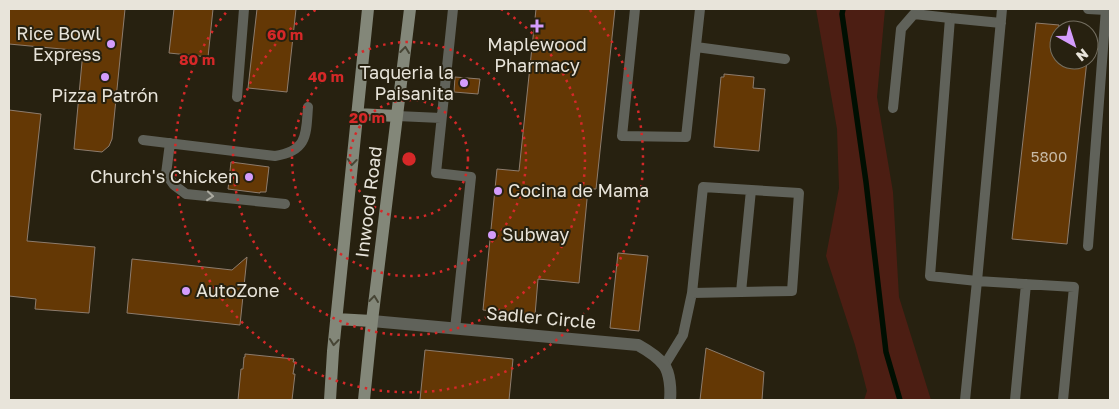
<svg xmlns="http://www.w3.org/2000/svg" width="1119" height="409" font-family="'Golos Text',sans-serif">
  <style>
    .green { fill: #4c1e13 }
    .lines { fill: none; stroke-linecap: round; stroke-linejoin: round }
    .stream { stroke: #000f02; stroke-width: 5.5 }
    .building { fill: #643805; stroke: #8d7c6d }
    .lane { stroke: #60625a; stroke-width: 10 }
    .street { stroke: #60625a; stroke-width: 12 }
    .secondary { stroke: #838779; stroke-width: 12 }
    .oneway { stroke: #474535 }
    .oneway2 { stroke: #abaaa0 }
    .ring { fill: none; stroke: #d62828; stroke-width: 2.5; stroke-dasharray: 2.5 5 }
    .poi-dot { fill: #d49cfc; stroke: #272110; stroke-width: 2 }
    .labels { text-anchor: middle; stroke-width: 4; stroke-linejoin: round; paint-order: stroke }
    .number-label { font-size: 15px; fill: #c7b9a5 }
    .poi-label { font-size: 18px; fill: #e8e4da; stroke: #272110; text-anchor: end }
    .street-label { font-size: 18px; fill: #e8e4da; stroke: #272110 }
    .centre { fill: #d62828; stroke: #272110; stroke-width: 2.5 }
    .ring-label { font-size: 15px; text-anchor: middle; font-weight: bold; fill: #d62828; stroke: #272110; stroke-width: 4; stroke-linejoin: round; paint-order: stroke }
  </style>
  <rect width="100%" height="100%" fill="#272110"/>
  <path class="green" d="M 816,9 L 885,9 L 877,97 L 893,192 L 899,297 L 931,400 L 864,400 L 867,391 L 855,345 L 826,256 L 839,188 L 837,129 Z"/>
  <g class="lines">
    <path class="stream" d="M 843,9 L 842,14 L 866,182 L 886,352 L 900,400"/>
  </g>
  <path class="building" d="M 9,9 L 125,9 L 112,139 L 109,146 L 102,152 L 74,149 L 83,51 L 9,44 Z
    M 174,9 L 213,9 L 208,57 L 169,53 Z
    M 257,9 L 296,9 L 287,92 L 248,88 Z
    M 536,9 L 615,9 L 596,189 L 588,189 L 579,283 L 538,279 L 535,315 L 483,310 L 497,169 L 519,171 Z
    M 1036,23 L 1059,25 L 1059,60 L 1087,60 L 1067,244 L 1012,239 Z
    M 724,74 L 754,77 L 753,88 L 765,89 L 759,151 L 714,147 L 721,77 L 724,77 Z
    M 455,77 L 480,79 L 478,94 L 454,92 Z
    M 9,110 L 41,114 L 27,241 L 95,247 L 89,313 L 35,309 L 36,299 L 9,296 Z
    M 231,162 L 269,167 L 266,192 L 260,192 L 260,193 L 228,189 Z
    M 618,253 L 648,256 L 639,331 L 610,328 Z
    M 247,257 L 240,325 L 127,313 L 132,259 L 232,270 Z
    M 706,348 L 764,372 L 762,400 L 700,400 Z
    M 425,350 L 513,359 L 509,400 L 420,400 Z
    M 245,354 L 294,359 L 293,362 L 295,362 L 293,374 L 295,374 L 292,400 L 238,400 L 241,369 L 243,369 L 244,357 L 245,357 Z"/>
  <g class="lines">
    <path class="lane" d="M 453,9 L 436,173 L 471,177 L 455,329
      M 635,9 L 622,136 L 686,137 L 700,9
      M 1002,9 L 977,281 L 1074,287 L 1063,400
      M 1088,9 L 1106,10
      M 696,47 L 785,59
      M 237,97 L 244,9
      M 893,108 L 901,29 L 914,14 L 950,18
      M 397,116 L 441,118
      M 143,140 L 275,156 C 308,151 306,134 308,107
      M 170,143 L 166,174 L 174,185 L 186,194 L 285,204
      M 1088,246 L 1106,9
      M 692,293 L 741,292
      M 664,366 L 683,335 L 692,293 L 703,187 L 799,193 L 792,291 L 741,292 L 751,190
      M 965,400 L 977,281 L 930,276 L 950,18 L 1001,23
      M 1015,400 L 1026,284"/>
    <path class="street" d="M 372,321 L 638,345 C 647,350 657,356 664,365 C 670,373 671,390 670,400"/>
    <path class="secondary" d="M 357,114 L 397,116
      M 336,319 L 372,321
      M 330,400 L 333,351 L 368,9
      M 364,400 L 372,321 L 410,9"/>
  </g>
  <defs><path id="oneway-chevron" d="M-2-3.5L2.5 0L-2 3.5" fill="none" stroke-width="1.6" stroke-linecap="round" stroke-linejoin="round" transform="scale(1.25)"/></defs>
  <g class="oneway">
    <use href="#oneway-chevron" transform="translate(405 50) rotate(-83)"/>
    <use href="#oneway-chevron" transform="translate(352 162) rotate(96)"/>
    <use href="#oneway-chevron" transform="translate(374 299) rotate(-83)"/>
    <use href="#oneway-chevron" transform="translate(334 342) rotate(96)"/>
  </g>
  <use class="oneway2" href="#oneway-chevron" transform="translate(210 196) rotate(5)"/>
  <g class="ring">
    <circle cx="409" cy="159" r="59"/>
    <circle cx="409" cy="159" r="117"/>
    <path d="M501 9A176 176 0 1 1 317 9"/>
    <path d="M590 10A234 234 0 1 1 228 10"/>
  </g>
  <g class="poi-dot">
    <path d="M534.5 18.5h5v5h5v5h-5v5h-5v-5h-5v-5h5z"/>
    <circle cx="111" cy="44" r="5"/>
    <circle cx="105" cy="77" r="5"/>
    <circle cx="464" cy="83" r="5"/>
    <circle cx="249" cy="177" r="5"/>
    <circle cx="498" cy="191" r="5"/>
    <circle cx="492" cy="235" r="5"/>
    <circle cx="186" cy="291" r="5"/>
  </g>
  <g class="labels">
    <g class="number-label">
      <text x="1049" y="162">5800</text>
    </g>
    <g class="poi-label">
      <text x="101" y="40">Rice Bowl<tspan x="101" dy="21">Express</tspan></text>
      <text x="537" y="51" text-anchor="middle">Maplewood<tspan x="537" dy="21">Pharmacy</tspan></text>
      <text x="454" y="79">Taqueria la<tspan x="454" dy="21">Paisanita</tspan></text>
      <text x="105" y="102" text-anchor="middle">Pizza Patrón</text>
      <text x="239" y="183">Church's Chicken</text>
      <text x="508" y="197" text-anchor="start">Cocina de Mama</text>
      <text x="502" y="241" text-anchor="start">Subway</text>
      <text x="196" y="297" text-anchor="start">AutoZone</text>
    </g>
    <g class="street-label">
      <text transform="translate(369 202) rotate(-83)" y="6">Inwood Road</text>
      <text transform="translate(541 318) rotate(5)" y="6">Sadler Circle</text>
    </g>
  </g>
  <circle cx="409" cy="159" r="8" class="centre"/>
  <g class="ring-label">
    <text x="285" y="40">60 m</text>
    <text x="197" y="65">80 m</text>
    <text x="326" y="82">40 m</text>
    <text x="367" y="123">20 m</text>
  </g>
  <rect width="1119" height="409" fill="none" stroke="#e8e4da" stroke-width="20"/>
  <g transform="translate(1074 45) rotate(141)"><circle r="24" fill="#272110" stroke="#746f61"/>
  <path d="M0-4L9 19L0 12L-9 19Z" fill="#d49cfc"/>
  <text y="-8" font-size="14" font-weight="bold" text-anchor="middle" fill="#e8e4da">N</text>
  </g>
</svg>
